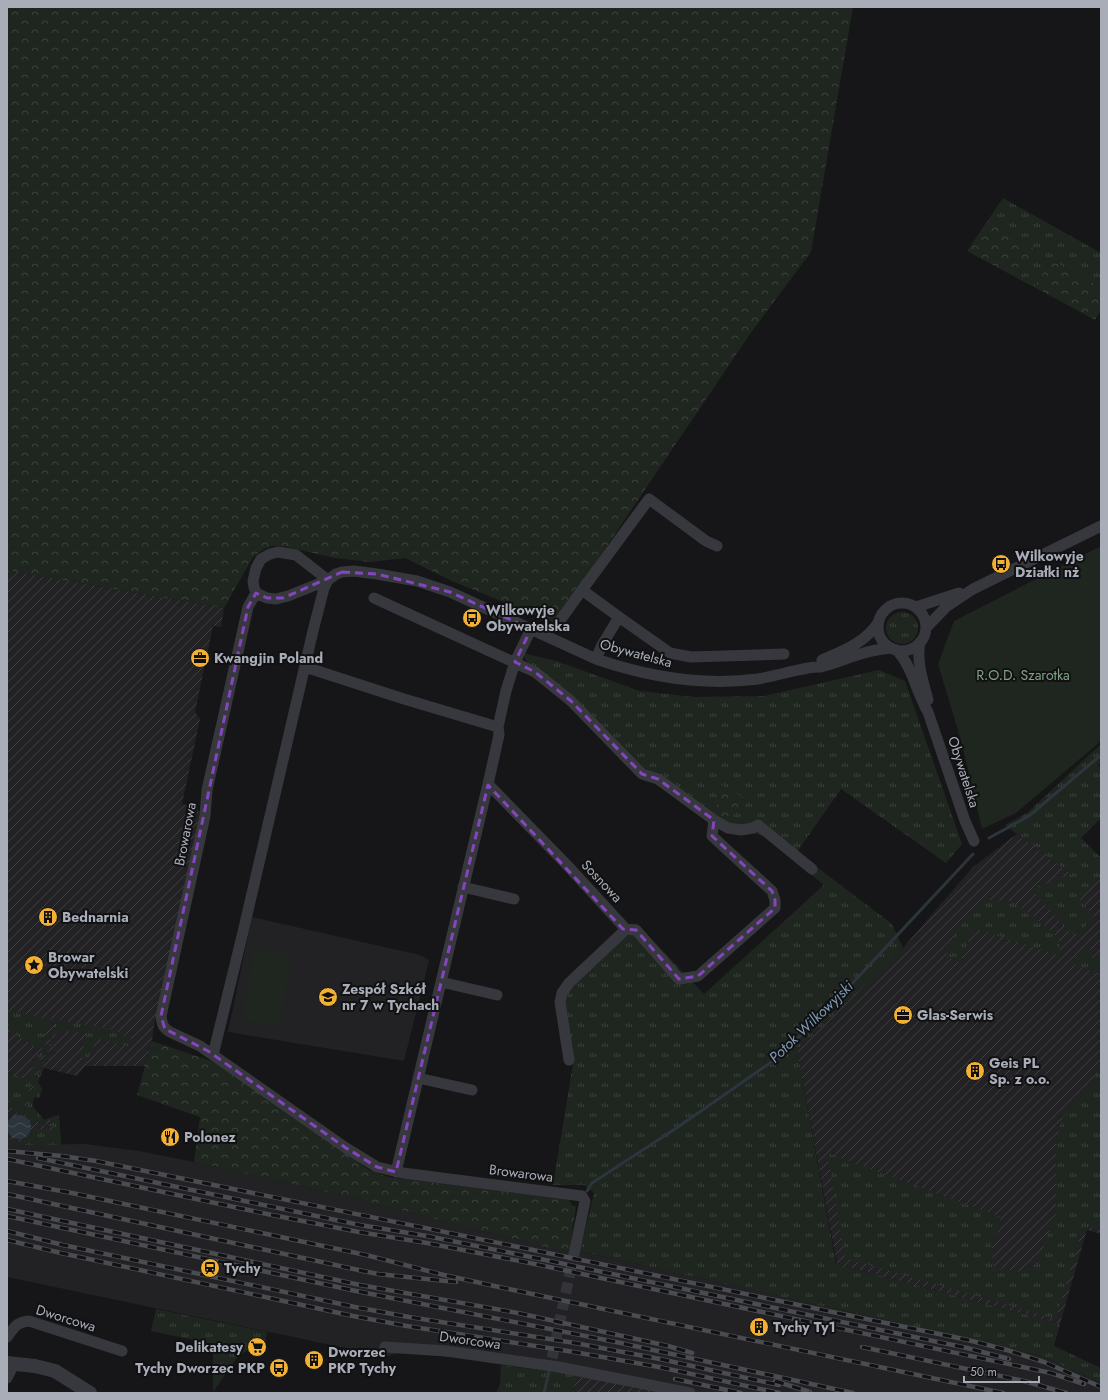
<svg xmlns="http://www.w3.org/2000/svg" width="1108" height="1400" font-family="Jost,sans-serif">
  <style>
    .built { fill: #222225 }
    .industrial { fill: url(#industrial-furrows) }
    .grass { fill: url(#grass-tufts) }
    .forest { fill: url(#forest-crowns) }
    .garden { fill: #1e261f }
    .water { fill: url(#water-waves) }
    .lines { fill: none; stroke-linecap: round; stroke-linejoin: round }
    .stream { stroke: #2c353c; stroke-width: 3 }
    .minor-tunnel { stroke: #333438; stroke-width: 11; stroke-dasharray: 11 5.5; stroke-linecap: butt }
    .minor { stroke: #37383d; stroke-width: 11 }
    .tertiary { stroke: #37383d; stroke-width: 14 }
    .rail-casing { stroke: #4a4c52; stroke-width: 4.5 }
    .rail { stroke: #111113; stroke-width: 3; stroke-dasharray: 9; stroke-linecap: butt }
    .marked { fill: none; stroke: #8446be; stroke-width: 3; stroke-dasharray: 8 5; stroke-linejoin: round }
    .labels { text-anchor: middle; stroke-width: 4; stroke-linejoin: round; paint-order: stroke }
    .poi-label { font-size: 14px; font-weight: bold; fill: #a8adb8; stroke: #111113; text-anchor: start }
    .street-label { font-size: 14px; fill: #a8adb8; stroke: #111113 }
    .park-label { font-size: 14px; fill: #7fa381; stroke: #111113 }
    .water-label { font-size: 15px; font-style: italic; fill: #7f9bb3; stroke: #111113 }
  </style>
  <defs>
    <pattern id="industrial-furrows" width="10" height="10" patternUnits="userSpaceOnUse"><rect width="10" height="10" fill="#222225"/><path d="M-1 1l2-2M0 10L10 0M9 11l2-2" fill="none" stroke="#3f3f43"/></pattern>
    <pattern id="grass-tufts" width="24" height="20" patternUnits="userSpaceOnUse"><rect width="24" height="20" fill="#1e261f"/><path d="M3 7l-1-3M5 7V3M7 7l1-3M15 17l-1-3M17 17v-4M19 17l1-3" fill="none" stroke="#3c433d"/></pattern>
    <pattern id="forest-crowns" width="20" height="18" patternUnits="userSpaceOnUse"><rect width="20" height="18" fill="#1e261f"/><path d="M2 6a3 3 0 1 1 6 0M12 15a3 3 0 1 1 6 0" fill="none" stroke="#3c433d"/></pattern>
    <pattern id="water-waves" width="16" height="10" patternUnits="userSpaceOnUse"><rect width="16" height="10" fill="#2c353c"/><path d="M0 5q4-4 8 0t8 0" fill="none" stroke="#485056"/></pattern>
  </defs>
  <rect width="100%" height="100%" fill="#161618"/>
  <path class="built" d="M 252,917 L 420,955 L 428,959 L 429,961 L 404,1061 L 228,1032 Z
    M 85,1144 L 139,1151 L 194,1162 L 350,1197 L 569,1253 L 580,1251 L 1042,1356 L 1101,1383 L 1101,1393 L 664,1393 L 581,1375 L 488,1363 L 479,1359 L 400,1353 L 381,1358 L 350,1349 L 7,1277 L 7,1145 Z"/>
  <path class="industrial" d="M 7,570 L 224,608 L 221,627 L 213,626 L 195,712 L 200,719 L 182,804 L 196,807 L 201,815 L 200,822 L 154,1025 L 152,1041 L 145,1066 L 85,1066 L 77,1076 L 44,1068 L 38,1082 L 42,1089 L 39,1098 L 34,1097 L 32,1106 L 44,1120 L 59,1115 L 61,1145 L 7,1145 Z
    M 1017,834 L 1071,874 L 1101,858 L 1101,1234 L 1087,1230 L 1060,1324 L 837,1264 L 797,1051 L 903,948 L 973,867 Z
    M 581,1375 L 664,1393 L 569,1393 Z"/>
  <path class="grass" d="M 1003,198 L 1101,253 L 1101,287 L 1051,260 L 1034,287 L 1017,278 L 1036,250 L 988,220 Z
    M886 628a16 16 0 1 1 32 0a16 16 0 1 1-32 0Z
    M 523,653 L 556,661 L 640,691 L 694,697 L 764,696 L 879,670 L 905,681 L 962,844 L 946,863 L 841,789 L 797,852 L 892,924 L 903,948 L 797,1051 L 836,1264 L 1060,1324 L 1054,1346 L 1101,1368 L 1101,1383 L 1042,1356 L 580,1251 L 594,1193 L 584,1185 L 553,1185 L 574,1058 L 565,1004 L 566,995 L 572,985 L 636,923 L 704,994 L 824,885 L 764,836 L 727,825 L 647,772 L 574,697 L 526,661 Z
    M 1101,744 L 1101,762 L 1098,765 L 1101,768 L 1101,818 L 1081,838 L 1101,858 L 1101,876 L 1080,899 L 1094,917 L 1077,935 L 1070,933 L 1031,889 L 1071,874 L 1005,825 L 1027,813 Z
    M 987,900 L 1012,901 L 1041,922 L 1059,939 L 1060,956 L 974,928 L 960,962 L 945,957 L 961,920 Z
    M 1090,948 L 1092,958 L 1101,957 L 1101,975 L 1073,964 L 1074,958 L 1079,953 Z
    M 13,1011 L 26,1013 L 26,1015 L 51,1019 L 40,1047 L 37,1048 L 7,1029 L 7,1012 Z
    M 57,1020 L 112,1029 L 133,1040 L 132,1047 L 96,1038 L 92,1051 L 90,1051 L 89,1057 L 80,1058 L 87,1033 L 62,1030 L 52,1037 L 50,1048 L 38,1082 L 42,1089 L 39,1098 L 34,1097 L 32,1106 L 44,1120 L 59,1115 L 61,1145 L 7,1145 L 7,1136 C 16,1147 28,1140 33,1129 L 54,1130 L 53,1126 L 33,1126 L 55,1122 L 55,1119 L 32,1123 L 30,1118 L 24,1114 Z
    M 51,1028 L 22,1113 L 14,1113 L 7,1096 L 7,1073 L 23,1078 L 29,1077 C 35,1060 44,1045 51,1028 Z
    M 1101,1062 L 1101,1229 L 1083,1227 L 1056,1319 L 845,1258 L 827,1153 L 1001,1217 L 997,1234 L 991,1244 L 994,1268 L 1021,1272 L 1037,1263 L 1056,1213 L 1056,1143 L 1062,1118 L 1092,1085 Z
    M 156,1309 L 267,1332 L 265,1345 L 251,1342 L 250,1349 L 238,1356 L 213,1392 L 213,1344 L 151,1331 Z
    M 501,1365 L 581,1375 L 569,1393 L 496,1393 L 500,1384 Z"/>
  <path class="forest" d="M 7,7 L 853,7 L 811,252 L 750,334 L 555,623 L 452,581 L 405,558 L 370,562 L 335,558 L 282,546 L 272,546 L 264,549 L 253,557 L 224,608 L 7,570 Z
    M 988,220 L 1036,250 L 1017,278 L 967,251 Z
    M 1051,260 L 1101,287 L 1101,310 L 1095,320 L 1034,287 Z
    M 722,785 L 744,798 L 728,824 L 711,813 L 717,804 L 714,802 L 717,796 L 716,794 Z
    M 152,1041 L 214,1062 L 369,1170 L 388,1177 L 568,1199 L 572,1205 L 576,1207 L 569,1253 L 350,1197 L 194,1162 L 200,1117 L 137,1095 Z"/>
  <path class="garden" d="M 1101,546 L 1101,741 L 1016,813 L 982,829 L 962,744 L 938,664 L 954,621 Z
    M 254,948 L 292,955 L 280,1026 L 242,1020 Z"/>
  <path class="water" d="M7 1127a12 12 0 1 1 24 0a12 12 0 1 1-24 0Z"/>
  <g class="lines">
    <path class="stream" d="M 989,838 L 1029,816 L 1101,755
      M 587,1191 L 592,1183 L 678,1127 L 777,1058 L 833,1004 L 973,854
      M 544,1393 L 549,1372"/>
    <path class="minor-tunnel" d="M 552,1358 L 574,1254"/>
    <path class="minor" d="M 328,580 L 296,555 L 278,552 L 270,554 L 261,559 L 256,568 L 253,581 L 254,587 L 256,593 L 267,598 L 276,599 L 288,596 L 328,580 L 336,574 L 342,572 L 354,571 L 377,574 L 417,581 L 450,592 L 596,659 C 648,677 703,686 758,679 C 775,676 791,671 808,668 C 812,667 816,667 820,667 C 835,664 849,657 864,653 C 873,650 882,649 891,648
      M 256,593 L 248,607 L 207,790 L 205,816 L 161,1016 C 162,1024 163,1028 170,1032 L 200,1046 L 213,1055 L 346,1148 L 377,1167 L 403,1173 L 582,1196 L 585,1201 L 574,1254
      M 374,598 L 535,672 L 571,701 L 642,774 L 658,779 L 714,820 L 728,828 L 741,830 L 753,828 L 758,825 L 812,869
      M878 627a24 24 0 1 1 48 0a24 24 0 1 1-48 0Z
      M 916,607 L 959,593
      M 619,617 L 582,590 L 649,499 L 706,541 L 717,546
      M 559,622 L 582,590
      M 926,628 L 946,607 L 973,589 L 1101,526
      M 920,642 C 916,661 923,681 928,700
      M 897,650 C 913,668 916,692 928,712 L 965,821 L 974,841
      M 596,659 L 602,645 L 619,617 L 670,653 L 691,657 L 784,654
      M 822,660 C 843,651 867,642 879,621
      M 305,667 L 404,699 L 498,727 L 499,735 L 488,784 L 566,864 L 623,926 L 623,930 L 622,933 L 569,983 L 562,993 L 560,1002 L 569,1060
      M 498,727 L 506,691 L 515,662 L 531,629
      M 463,887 L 514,899
      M 623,929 L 636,930 L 679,979 L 698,976 L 775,908 L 775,900 L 772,891 L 712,836 L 714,820
      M 441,982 L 497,995
      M 213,1055 L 243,932 L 313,631 L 324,588 L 328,580
      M 418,1078 L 472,1090
      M 396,1172 L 488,784
      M 7,1337 C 14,1328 16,1322 29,1321 L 122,1351
      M 385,1347 L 446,1351 L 559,1367 L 690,1393
      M 7,1378 L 14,1364"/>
    <path class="tertiary" d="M 7,1363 L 35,1366 L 55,1371 L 90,1393"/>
    <g class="rail-casing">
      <path id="rail" d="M 7,1151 L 62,1156 L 96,1161 L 533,1250 L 968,1340 L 1007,1350 L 1044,1362 L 1101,1387
        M 38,1158 L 360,1225 L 427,1236 L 531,1257 L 967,1348 L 1009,1359
        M 7,1159 L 272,1215 L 359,1232 L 427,1243 L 530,1263 L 1051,1373 L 1084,1384
        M 7,1181 L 72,1193 L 366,1255 L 444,1275 L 499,1287 L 1003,1393
        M 7,1194 L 363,1271 L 378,1274 L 456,1282
        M 7,1209 L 360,1285 L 518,1313 L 668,1346 L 692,1353
        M 7,1216 L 356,1291 L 616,1342 L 853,1393
        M 7,1231 L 63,1245 L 355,1307 L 409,1317 L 575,1343 L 660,1359 L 779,1385
        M 7,1240 L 61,1253 L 353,1316 L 407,1326 L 574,1352 L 659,1367 L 779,1393
        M 862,1347 L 1024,1381 L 1066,1393
        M 675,1379 L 741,1393
        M 775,1381 L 810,1392"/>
    </g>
    <use href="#rail" class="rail"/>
  </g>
  <path class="marked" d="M 342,572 L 377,574 L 450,592 L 531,629 L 515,662 L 535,672 L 571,701 L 642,774 L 658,779 L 714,820 L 712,836 L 772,891 L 775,900 L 775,908 L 698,976 L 679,979 L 636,930 L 623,929 L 488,785 L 396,1172 L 377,1167 L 346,1148 L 208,1051 L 165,1029 L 161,1016 L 248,607 L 256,593 L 267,598 L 283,598 Z"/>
  <defs>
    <g id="bus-disc" transform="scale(1)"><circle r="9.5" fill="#f2b134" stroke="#111113"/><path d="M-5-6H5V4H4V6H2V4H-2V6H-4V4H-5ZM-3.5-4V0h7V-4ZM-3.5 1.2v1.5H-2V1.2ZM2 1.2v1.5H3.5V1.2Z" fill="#111"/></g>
    <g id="office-disc" transform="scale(1)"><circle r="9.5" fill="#f2b134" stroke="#111113"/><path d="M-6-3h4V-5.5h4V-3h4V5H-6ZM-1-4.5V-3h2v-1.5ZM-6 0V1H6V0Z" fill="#111"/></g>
    <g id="building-disc" transform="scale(1)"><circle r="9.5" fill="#f2b134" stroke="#111113"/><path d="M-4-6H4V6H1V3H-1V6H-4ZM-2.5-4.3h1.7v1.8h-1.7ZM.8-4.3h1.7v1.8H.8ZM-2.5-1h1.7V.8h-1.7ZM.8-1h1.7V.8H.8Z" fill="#111"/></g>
    <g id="sight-disc" transform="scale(1)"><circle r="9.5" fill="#f2b134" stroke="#111113"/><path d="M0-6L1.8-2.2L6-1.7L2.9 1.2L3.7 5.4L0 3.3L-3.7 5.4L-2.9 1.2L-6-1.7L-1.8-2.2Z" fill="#111"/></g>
    <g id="school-disc" transform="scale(1)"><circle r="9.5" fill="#f2b134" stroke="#111113"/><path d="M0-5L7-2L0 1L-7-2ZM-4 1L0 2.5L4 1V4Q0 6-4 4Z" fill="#111"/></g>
    <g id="restaurant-disc" transform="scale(1)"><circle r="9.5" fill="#f2b134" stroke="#111113"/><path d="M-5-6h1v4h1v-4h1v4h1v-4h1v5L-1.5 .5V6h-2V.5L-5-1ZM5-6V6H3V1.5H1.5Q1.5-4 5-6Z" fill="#111"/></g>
    <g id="station-disc" transform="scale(1)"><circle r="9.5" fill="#f2b134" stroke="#111113"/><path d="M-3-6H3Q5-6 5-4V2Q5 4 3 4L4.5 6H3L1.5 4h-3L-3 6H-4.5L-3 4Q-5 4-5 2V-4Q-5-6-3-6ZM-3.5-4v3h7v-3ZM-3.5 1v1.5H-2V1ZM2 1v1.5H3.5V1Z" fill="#111"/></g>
    <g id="supermarket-disc" transform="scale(1)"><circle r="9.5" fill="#f2b134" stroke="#111113"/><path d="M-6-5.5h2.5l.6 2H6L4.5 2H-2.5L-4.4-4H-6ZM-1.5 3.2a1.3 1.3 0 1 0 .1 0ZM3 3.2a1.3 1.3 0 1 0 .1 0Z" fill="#111"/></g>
  </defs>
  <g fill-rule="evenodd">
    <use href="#bus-disc" x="1001" y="564"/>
    <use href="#bus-disc" x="472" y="618"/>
    <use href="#office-disc" x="200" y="658"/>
    <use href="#building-disc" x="48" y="917"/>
    <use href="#sight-disc" x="34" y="965"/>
    <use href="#school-disc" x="328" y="997"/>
    <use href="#office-disc" x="903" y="1015"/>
    <use href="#building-disc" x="975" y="1071"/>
    <use href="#restaurant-disc" x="170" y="1137"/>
    <use href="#station-disc" x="210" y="1268"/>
    <use href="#building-disc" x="759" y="1327"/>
    <use href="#supermarket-disc" x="257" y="1347"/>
    <use href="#building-disc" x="314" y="1360"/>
    <use href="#bus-disc" x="279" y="1368"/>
  </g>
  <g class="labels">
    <g class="poi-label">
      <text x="1015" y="561">Wilkowyje<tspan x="1015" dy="16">Działki nż</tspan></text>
      <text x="486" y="615">Wilkowyje<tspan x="486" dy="16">Obywatelska</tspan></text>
      <text x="214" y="663">Kwangjin Poland</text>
      <text x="62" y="922">Bednarnia</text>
      <text x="48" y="962">Browar<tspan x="48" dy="16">Obywatelski</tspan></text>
      <text x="342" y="994">Zespół Szkół<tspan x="342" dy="16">nr 7 w Tychach</tspan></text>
      <text x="917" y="1020">Glas-Serwis</text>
      <text x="989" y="1068">Geis PL<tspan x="989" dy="16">Sp. z o.o.</tspan></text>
      <text x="184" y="1142">Polonez</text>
      <text x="224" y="1273">Tychy</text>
      <text x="773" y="1332">Tychy Ty1</text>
      <text x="243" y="1352" text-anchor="end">Delikatesy</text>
      <text x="328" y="1357">Dworzec<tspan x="328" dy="16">PKP Tychy</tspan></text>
      <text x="265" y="1373" text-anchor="end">Tychy Dworzec PKP</text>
    </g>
    <g class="street-label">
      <text transform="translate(636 653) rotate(15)" y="5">Obywatelska</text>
      <text transform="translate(964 772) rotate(72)" y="5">Obywatelska</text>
      <text transform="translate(185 834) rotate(-79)" y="5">Browarowa</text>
      <text transform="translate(602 881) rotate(47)" y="5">Sosnowa</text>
      <text transform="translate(521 1173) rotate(7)" y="5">Browarowa</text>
      <text transform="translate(66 1318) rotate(17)" y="5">Dworcowa</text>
      <text transform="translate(470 1340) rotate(8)" y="5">Dworcowa</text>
    </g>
    <g class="park-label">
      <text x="1023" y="680">R.O.D. Szarotka</text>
    </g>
    <g class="water-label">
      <text transform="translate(811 1022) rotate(-44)" y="5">Potok Wilkowyjski</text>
    </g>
  </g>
  <rect width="1108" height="1400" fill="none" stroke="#a8adb8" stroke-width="16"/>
  <path d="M964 1376v6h75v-6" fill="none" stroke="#a8adb8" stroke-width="2"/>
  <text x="970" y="1376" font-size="12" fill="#a8adb8" stroke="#111113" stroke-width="3" paint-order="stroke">50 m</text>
</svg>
